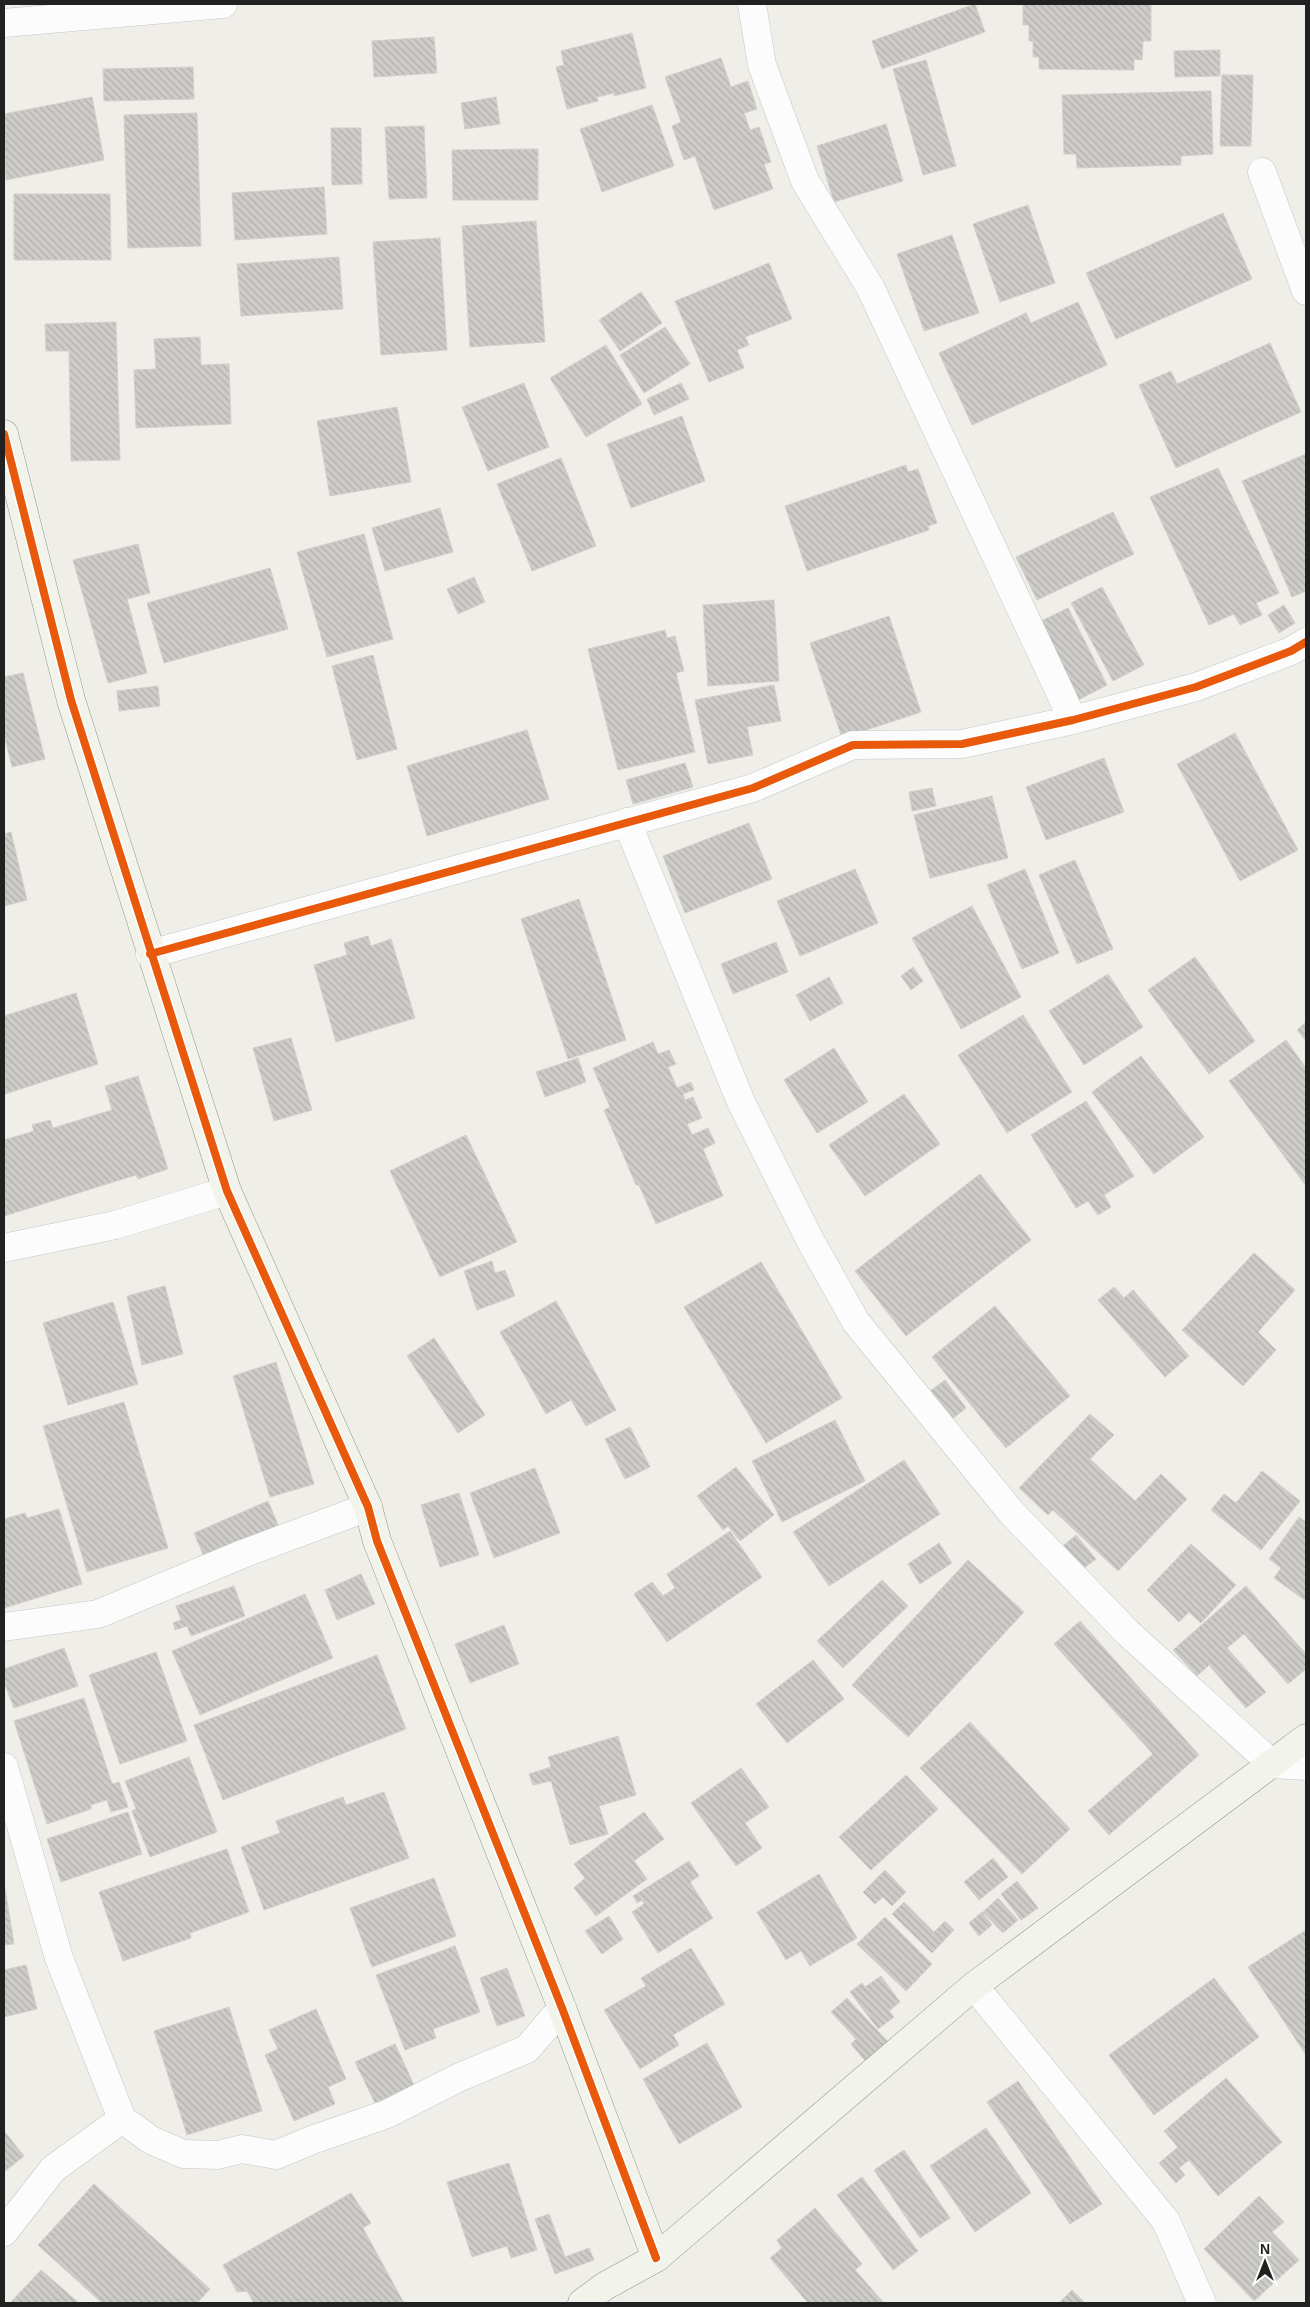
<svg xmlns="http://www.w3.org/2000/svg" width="1310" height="2307" font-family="Helvetica,sans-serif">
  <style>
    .building { fill: url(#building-back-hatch); stroke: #d2d0cb }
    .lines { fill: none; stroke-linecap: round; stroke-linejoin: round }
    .street-casing { stroke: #c6c6c4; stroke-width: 29 }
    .secondary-casing { stroke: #909981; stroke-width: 29 }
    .street { stroke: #fdfcfc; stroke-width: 28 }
    .secondary { stroke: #f2f4ec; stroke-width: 28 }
    .cycleway-casing { stroke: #fff; stroke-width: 11 }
    .cycleway { stroke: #e8590c; stroke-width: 8 }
  </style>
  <defs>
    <pattern id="building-back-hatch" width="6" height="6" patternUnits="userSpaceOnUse" patternTransform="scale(1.25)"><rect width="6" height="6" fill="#ceccc9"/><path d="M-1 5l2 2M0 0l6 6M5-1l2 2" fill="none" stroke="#b1afac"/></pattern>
  </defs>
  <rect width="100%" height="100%" fill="#efeee9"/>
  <path class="building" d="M 975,4 L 985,32 L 882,69 L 872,41 Z
    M 1023,4 L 1151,4 L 1151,41 L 1143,41 L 1142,60 L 1134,59 L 1134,70 L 1039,69 L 1039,57 L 1033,57 L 1033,41 L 1029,41 L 1029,25 L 1023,25 Z
    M 632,33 L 646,88 L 614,96 L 614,93 L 597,97 L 598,101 L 567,109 L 556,67 L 564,65 L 561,51 Z
    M 434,37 L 437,73 L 374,77 L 372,41 Z
    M 1220,50 L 1220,76 L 1175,77 L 1174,51 Z
    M 721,58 L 731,87 L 748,81 L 757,109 L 744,113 L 750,130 L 759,127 L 771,162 L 764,164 L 773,189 L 714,210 L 695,156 L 684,160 L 672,126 L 681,122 L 665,77 Z
    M 926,60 L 956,166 L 923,175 L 893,69 Z
    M 193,67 L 194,99 L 104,101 L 103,69 Z
    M 1222,75 L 1253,75 L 1251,146 L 1220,146 Z
    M 1211,91 L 1213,154 L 1181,156 L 1181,165 L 1077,168 L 1076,154 L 1064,154 L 1062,95 Z
    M 92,97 L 104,160 L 6,180 L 4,114 Z
    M 496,97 L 500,124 L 465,129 L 461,103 Z
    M 652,105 L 674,166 L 602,192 L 580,129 Z
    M 197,113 L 201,246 L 128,248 L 124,115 Z
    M 886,124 L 903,181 L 834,202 L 817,146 Z
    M 424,126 L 427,198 L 389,199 L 385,127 Z
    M 331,128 L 361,128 L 362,184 L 332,185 Z
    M 538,149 L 538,200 L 453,200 L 452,150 Z
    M 324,187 L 327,234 L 235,240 L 232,193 Z
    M 14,194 L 110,194 L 111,260 L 14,260 Z
    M 1028,205 L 1055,283 L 1000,302 L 973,224 Z
    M 1223,213 L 1252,279 L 1116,339 L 1086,273 Z
    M 536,221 L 545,342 L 470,347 L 462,226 Z
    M 952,235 L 979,313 L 924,331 L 897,254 Z
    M 440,238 L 447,350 L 381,355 L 373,242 Z
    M 339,257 L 343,309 L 241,316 L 237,264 Z
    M 769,263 L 792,319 L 745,337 L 749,345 L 737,350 L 744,368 L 709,382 L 675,301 Z
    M 641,292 L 662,323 L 620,351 L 599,320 Z
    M 1078,302 L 1107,365 L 972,425 L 939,353 L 1026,313 L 1031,323 Z
    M 116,322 L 120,460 L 71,461 L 69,351 L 46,351 L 45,324 Z
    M 665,327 L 690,364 L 644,393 L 620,355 Z
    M 200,337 L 201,365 L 229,364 L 231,424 L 136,428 L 134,370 L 156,369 L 154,339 Z
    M 1270,343 L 1301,412 L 1176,468 L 1139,385 L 1171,371 L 1177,384 Z
    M 606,345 L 642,404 L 586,437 L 550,378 Z
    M 524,383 L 549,447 L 488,471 L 462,407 Z
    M 681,383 L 689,399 L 654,415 L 647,399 Z
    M 397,407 L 411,482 L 330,496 L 317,421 Z
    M 682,416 L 705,481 L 631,508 L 607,444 Z
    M 1306,454 L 1306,591 L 1292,597 L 1242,481 Z
    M 561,458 L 596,546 L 532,571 L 497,484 Z
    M 906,465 L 908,472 L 918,469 L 937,523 L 928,526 L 929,530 L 807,571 L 785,506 Z
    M 1218,468 L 1279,593 L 1256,603 L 1262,615 L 1240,625 L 1234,614 L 1209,625 L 1150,497 Z
    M 440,508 L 453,552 L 385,571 L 372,528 Z
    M 1113,512 L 1134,554 L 1037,600 L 1016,557 Z
    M 364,534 L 393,639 L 327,657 L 297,552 Z
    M 138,544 L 150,593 L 127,599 L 147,673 L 108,683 L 73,560 Z
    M 270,568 L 288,629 L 164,663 L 147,603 Z
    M 474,577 L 485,602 L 458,614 L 447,589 Z
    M 1102,587 L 1144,665 L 1113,681 L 1071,603 Z
    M 774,600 L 779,681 L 708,686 L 703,605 Z
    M 1284,605 L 1295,623 L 1279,633 L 1268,615 Z
    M 1068,608 L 1107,685 L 1078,700 L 1039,622 Z
    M 889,616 L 921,712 L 842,738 L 810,643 Z
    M 665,630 L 667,638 L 675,636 L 684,671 L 676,673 L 695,752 L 618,770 L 588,649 Z
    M 373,655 L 397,749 L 357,760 L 332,666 Z
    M 23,673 L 45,759 L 12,767 L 4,734 L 4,677 Z
    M 774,685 L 781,721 L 747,727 L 753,755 L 708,764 L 695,700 Z
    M 158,686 L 160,706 L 119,711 L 117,691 Z
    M 527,730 L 549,799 L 427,836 L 407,766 Z
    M 1235,733 L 1298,850 L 1240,881 L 1177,764 Z
    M 1104,758 L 1124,812 L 1046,840 L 1026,787 Z
    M 685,763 L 693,787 L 633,804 L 626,780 Z
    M 932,788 L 936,806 L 912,811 L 909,792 Z
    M 992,796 L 1008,858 L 930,878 L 914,815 Z
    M 749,823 L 772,879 L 685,913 L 663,856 Z
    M 11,832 L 27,900 L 4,906 L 4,834 Z
    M 1075,860 L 1113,949 L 1077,964 L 1039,875 Z
    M 855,869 L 878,923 L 800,956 L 777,901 Z
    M 1025,869 L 1059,953 L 1022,969 L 987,885 Z
    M 579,899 L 626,1040 L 568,1059 L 521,919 Z
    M 972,906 L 1021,997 L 961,1029 L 912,938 Z
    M 368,936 L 371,946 L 391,939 L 415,1018 L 336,1042 L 314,965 L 347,955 L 344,943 Z
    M 776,942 L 788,972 L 733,994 L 721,964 Z
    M 1195,957 L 1255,1041 L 1209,1074 L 1148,990 Z
    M 913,967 L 923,981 L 911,990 L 901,976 Z
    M 1108,974 L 1143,1027 L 1084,1065 L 1049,1011 Z
    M 829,977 L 843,1003 L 810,1021 L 796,995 Z
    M 76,993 L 98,1064 L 5,1094 L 4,1016 Z
    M 1023,1015 L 1072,1092 L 1007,1133 L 958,1055 Z
    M 1306,1022 L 1306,1041 L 1297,1030 Z
    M 291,1038 L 312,1110 L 274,1121 L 253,1048 Z
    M 1286,1040 L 1306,1068 L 1306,1186 L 1229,1081 Z
    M 653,1042 L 658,1054 L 669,1050 L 676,1064 L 668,1067 L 677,1088 L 691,1082 L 694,1090 L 683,1094 L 685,1100 L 693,1097 L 702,1118 L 687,1124 L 692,1135 L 708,1128 L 715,1143 L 703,1149 L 723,1196 L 656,1224 L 639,1185 L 636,1185 L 604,1110 L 610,1107 L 593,1068 Z
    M 834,1048 L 868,1102 L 817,1133 L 784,1080 Z
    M 1141,1056 L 1204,1137 L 1154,1174 L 1092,1092 Z
    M 578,1058 L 586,1082 L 545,1097 L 536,1072 Z
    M 138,1076 L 168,1169 L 138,1179 L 136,1175 L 4,1216 L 4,1140 L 34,1131 L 32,1125 L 50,1120 L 53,1128 L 112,1110 L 105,1086 Z
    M 904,1094 L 940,1144 L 865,1196 L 829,1145 Z
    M 1086,1101 L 1134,1176 L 1104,1195 L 1111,1207 L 1098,1215 L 1088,1201 L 1076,1208 L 1031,1135 Z
    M 466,1135 L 517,1242 L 440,1277 L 390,1171 Z
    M 980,1174 L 1031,1240 L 906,1336 L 855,1271 Z
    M 1254,1253 L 1295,1290 L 1258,1332 L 1276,1350 L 1243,1386 L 1182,1330 Z
    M 492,1261 L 495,1273 L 505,1270 L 515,1296 L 477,1310 L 464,1271 Z
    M 761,1262 L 842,1398 L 766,1443 L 684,1307 Z
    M 165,1286 L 183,1354 L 142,1365 L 127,1296 Z
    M 1114,1287 L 1124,1298 L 1133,1290 L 1189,1356 L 1165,1377 L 1098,1300 Z
    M 556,1301 L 616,1410 L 586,1426 L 571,1400 L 546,1414 L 500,1332 Z
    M 113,1302 L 138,1384 L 68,1405 L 43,1323 Z
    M 995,1306 L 1070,1396 L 1006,1448 L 932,1357 Z
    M 434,1338 L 485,1415 L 458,1433 L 407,1356 Z
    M 276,1362 L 314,1484 L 270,1497 L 233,1376 Z
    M 945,1380 L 966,1408 L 948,1422 L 926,1394 Z
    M 124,1402 L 168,1548 L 87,1572 L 43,1426 Z
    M 1090,1414 L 1114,1435 L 1090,1459 L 1135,1501 L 1161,1474 L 1187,1499 L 1118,1571 L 1053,1510 L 1048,1515 L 1019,1488 Z
    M 835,1420 L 865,1481 L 782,1522 L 752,1461 Z
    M 630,1427 L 650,1467 L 625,1479 L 605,1439 Z
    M 904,1460 L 940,1514 L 829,1586 L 793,1532 Z
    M 736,1467 L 774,1515 L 740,1541 L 728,1526 L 723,1530 L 697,1496 Z
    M 535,1468 L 560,1533 L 494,1558 L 470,1493 Z
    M 1262,1471 L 1300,1501 L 1261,1550 L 1211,1510 L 1224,1494 L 1236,1503 Z
    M 459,1493 L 479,1555 L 440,1567 L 421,1505 Z
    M 268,1501 L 279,1527 L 205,1559 L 194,1533 Z
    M 59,1509 L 82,1584 L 4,1608 L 4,1519 L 25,1513 L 27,1518 Z
    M 1299,1517 L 1306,1522 L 1306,1601 L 1274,1578 L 1281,1568 L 1269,1559 Z
    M 730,1531 L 762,1577 L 667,1642 L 634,1594 L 652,1582 L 663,1596 L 675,1588 L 667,1574 Z
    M 1076,1535 L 1096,1559 L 1076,1574 L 1057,1551 Z
    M 939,1543 L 952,1563 L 920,1584 L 908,1564 Z
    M 1191,1544 L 1236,1585 L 1201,1623 L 1189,1612 L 1179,1622 L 1147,1590 Z
    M 968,1560 L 1024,1612 L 908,1737 L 852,1685 Z
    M 361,1574 L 375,1604 L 337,1620 L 325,1590 Z
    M 882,1580 L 908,1606 L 843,1668 L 817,1641 Z
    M 234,1586 L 245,1616 L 191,1636 L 187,1626 L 175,1630 L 173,1623 L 181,1620 L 176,1606 Z
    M 1246,1586 L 1306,1654 L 1306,1669 L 1288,1684 L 1244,1634 L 1227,1648 L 1266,1692 L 1246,1708 L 1209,1665 L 1197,1676 L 1173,1650 Z
    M 305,1594 L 333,1658 L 200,1715 L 172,1651 Z
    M 1080,1621 L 1199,1755 L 1109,1835 L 1088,1811 L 1153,1754 L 1054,1644 Z
    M 504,1625 L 519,1664 L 470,1683 L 455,1644 Z
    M 64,1648 L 78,1686 L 14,1708 L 4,1682 L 4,1669 Z
    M 156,1652 L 187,1741 L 120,1764 L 89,1675 Z
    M 377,1655 L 406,1729 L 223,1800 L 194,1725 Z
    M 813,1660 L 844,1699 L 787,1743 L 756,1704 Z
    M 84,1698 L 112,1784 L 119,1782 L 128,1807 L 111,1812 L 107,1800 L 91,1805 L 91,1809 L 47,1824 L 14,1721 Z
    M 970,1722 L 1070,1829 L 1022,1874 L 920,1768 Z
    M 618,1736 L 636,1795 L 599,1806 L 608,1834 L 570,1845 L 551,1781 L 533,1785 L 529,1774 L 551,1767 L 548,1757 Z
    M 189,1757 L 217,1832 L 150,1857 L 132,1811 L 136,1809 L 125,1781 Z
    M 741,1768 L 769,1807 L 745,1823 L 762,1848 L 736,1866 L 691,1803 Z
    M 906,1775 L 938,1809 L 871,1870 L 839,1837 Z
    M 384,1792 L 409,1858 L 264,1910 L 241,1847 L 280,1833 L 276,1821 L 343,1797 L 346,1805 Z
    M 128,1812 L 142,1854 L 61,1882 L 47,1839 Z
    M 644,1812 L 664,1839 L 634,1861 L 647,1879 L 596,1916 L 574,1888 L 585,1878 L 574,1864 Z
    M 227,1849 L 249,1912 L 190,1933 L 191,1938 L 123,1961 L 99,1892 Z
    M 993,1858 L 1008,1877 L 979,1900 L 964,1882 Z
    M 689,1861 L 699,1876 L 690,1882 L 713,1918 L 658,1953 L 632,1912 L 644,1904 L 642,1900 L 637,1903 L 633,1896 Z
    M 885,1870 L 906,1892 L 892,1906 L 883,1897 L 875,1904 L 863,1892 Z
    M 819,1874 L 857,1938 L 810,1966 L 801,1951 L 786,1960 L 757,1912 Z
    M 434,1878 L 456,1936 L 372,1967 L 350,1908 Z
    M 1017,1881 L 1038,1908 L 1021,1920 L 1001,1894 Z
    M 4,1882 L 14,1944 L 4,1945 Z
    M 998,1898 L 1018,1920 L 1003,1933 L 983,1912 Z
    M 904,1902 L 934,1932 L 945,1921 L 954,1930 L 932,1953 L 892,1914 Z
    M 982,1912 L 992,1925 L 979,1936 L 969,1923 Z
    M 609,1916 L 623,1939 L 602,1954 L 585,1931 Z
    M 885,1917 L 932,1964 L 906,1991 L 857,1944 Z
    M 1306,1930 L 1306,2055 L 1248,1967 Z
    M 455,1946 L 480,2012 L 433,2029 L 436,2038 L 405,2050 L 376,1975 Z
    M 691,1948 L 725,2004 L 673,2035 L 679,2045 L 640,2069 L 604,2010 L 646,1986 L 641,1978 Z
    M 26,1965 L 37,2009 L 4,2017 L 4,1970 Z
    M 507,1968 L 525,2016 L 497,2026 L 480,1978 Z
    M 881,1976 L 900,2002 L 889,2011 L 894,2017 L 878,2029 L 850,1992 L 862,1983 L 865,1987 Z
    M 1214,1978 L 1259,2037 L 1154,2115 L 1109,2055 Z
    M 847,1998 L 889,2043 L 867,2063 L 851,2044 L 856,2039 L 831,2012 Z
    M 229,2007 L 262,2111 L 187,2135 L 154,2031 Z
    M 316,2009 L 346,2079 L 328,2087 L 335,2104 L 294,2121 L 265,2055 L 278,2049 L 269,2030 Z
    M 707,2043 L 742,2107 L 679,2144 L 643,2079 Z
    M 395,2044 L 414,2085 L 375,2103 L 355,2062 Z
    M 1226,2078 L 1282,2142 L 1218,2196 L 1189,2160 L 1179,2168 L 1185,2175 L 1176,2183 L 1159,2163 L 1178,2147 L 1164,2131 Z
    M 1018,2081 L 1102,2204 L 1070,2224 L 987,2102 Z
    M 986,2128 L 1031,2193 L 975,2232 L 930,2166 Z
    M 4,2131 L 24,2156 L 4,2172 Z
    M 904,2150 L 950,2218 L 920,2238 L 874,2170 Z
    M 509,2163 L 537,2250 L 511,2258 L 507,2246 L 472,2257 L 447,2182 Z
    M 862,2177 L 918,2251 L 893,2270 L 837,2195 Z
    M 94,2184 L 210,2289 L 197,2303 L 102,2303 L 38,2245 Z
    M 351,2193 L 371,2223 L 363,2228 L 404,2303 L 254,2303 L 247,2291 L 237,2292 L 223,2265 Z
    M 1259,2196 L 1284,2222 L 1272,2232 L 1299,2260 L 1254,2301 L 1204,2249 Z
    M 815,2208 L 862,2264 L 855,2270 L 884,2303 L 808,2303 L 770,2258 L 782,2248 L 777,2240 Z
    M 549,2214 L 565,2257 L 589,2248 L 594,2260 L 555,2274 L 535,2219 Z
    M 41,2270 L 79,2303 L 10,2303 Z
    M 1072,2290 L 1085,2303 L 1059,2303 Z"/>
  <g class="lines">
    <g class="street-casing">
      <path id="street" d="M 752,4 L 762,65 L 805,181 L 870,287 L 1073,720
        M 4,23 L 223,4
        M 1262,172 L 1306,291
        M 627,822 L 741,1102 L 810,1240 L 856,1322 L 1011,1512 L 1127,1632 L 1272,1764 L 1306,1766
        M 150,954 L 753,788 L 853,745 L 962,744 L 1073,720 L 1196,687 L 1291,651 L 1306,642
        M 4,1248 L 115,1225 L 227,1191
        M 4,1627 L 98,1614 L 245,1553 L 368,1507
        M 4,1767 L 59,1958 L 122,2119 L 151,2140 L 183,2154 L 218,2155 L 242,2149 L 276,2155 L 312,2140 L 387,2114 L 460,2077 L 527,2049 L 562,2008
        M 974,1986 L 1166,2221 L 1202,2303
        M 4,2232 L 53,2169 L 122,2119"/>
    </g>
    <g class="secondary-casing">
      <path id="secondary" d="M 4,434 L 71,700 L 227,1191 L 368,1507 L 377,1541 L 562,2008 L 656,2258
        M 582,2303 L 605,2286 L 656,2258 L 974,1986 L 1306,1738"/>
    </g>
    <use href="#street" class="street"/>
    <use href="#secondary" class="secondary"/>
    <g class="cycleway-casing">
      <path id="cycleway" d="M 4,434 L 71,700 L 227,1191 L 368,1507 L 377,1541 L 562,2008 L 656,2258
        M 150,954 L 753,788 L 853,745 L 962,744 L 1073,720 L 1196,687 L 1291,651 L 1306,642"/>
    </g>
    <use href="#cycleway" class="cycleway"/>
  </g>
  <rect width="1310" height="2307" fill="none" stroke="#212121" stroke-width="10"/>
  <g transform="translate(1265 2262)" stroke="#ffffff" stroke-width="4" paint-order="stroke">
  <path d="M0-4L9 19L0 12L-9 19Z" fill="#212121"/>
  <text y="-8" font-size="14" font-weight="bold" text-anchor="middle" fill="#212121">N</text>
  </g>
</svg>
